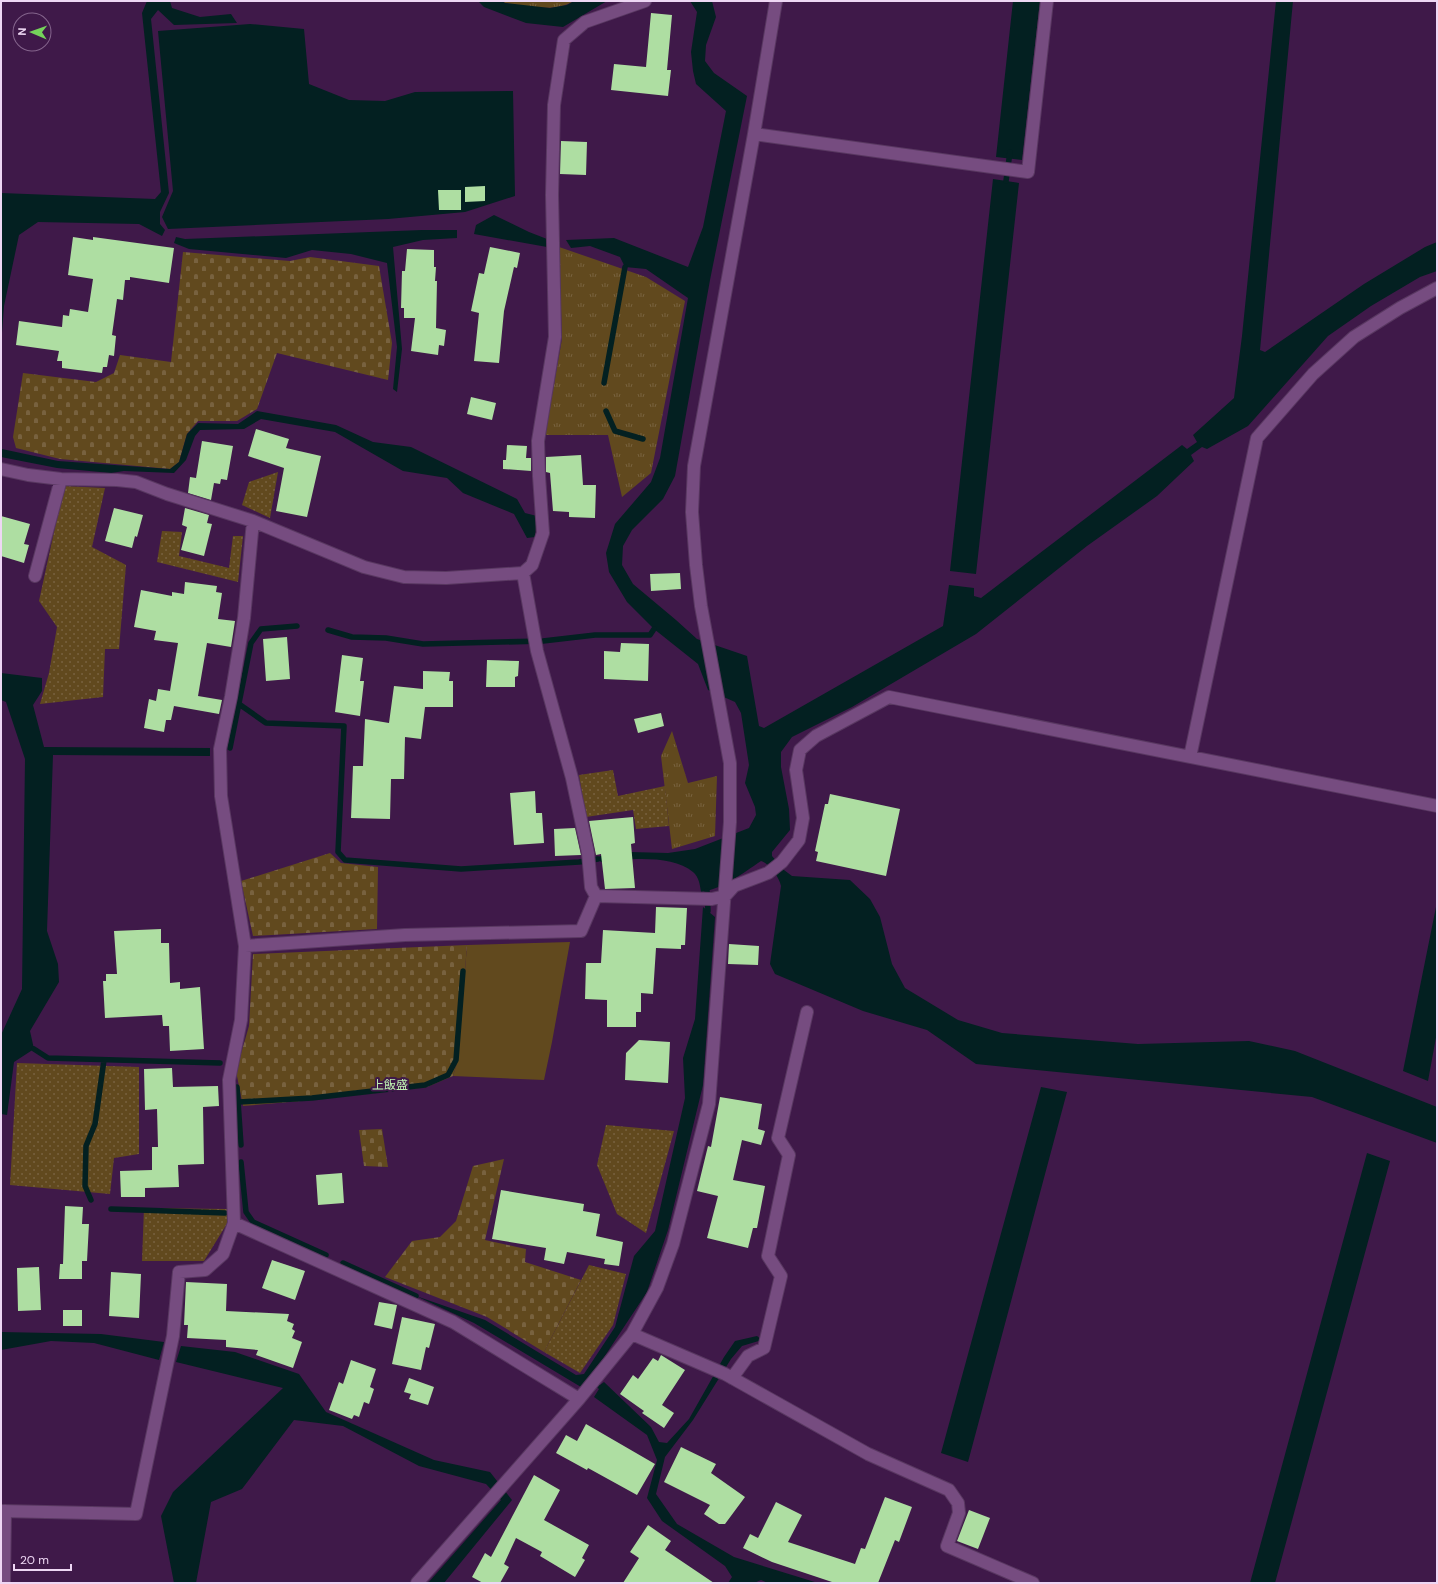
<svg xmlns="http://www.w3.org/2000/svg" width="1438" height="1584" font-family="'DM Sans','Noto Sans JP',sans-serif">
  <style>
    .grass { fill: url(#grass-tufts) }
    .cemetery { fill: url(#cemetery-stones) }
    .park { fill: #61491e }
    .garden { fill: url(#garden-dots) }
    .water { fill: #032021 }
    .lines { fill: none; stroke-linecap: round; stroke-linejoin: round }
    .stream { stroke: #032021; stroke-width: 5.5 }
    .building { fill: #aedea2 }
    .minor-casing { stroke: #593861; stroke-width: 14 }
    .minor { stroke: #764c80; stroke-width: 12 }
    .labels { text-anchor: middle; stroke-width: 4; stroke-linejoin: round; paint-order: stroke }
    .neighbourhood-label { font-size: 12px; fill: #bff2b2; stroke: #3f1949 }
  </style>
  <defs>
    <pattern id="grass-tufts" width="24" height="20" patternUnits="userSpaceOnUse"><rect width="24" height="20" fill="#61491e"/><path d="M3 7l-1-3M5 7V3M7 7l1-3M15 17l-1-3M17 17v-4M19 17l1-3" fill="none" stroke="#78623f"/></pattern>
    <pattern id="cemetery-stones" width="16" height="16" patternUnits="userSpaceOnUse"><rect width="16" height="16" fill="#61491e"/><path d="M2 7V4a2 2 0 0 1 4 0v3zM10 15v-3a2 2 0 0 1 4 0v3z" fill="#78623f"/></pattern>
    <pattern id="garden-dots" width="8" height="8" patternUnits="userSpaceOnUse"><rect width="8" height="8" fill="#61491e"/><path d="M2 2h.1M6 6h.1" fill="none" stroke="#78623f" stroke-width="1.8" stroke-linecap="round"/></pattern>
  </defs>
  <rect width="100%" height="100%" fill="#3f1949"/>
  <path class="grass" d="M 502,1 L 574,1 C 553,13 528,6 505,3 Z
    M 559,247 L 646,277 L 685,301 L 651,473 L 622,497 L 608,435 L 545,435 L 562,339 Z
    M 672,731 L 688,783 L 717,776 L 715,836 L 672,849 L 661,756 Z"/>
  <path class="cemetery" d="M 183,252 L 290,261 L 310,257 L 379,266 L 392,343 L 388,380 L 277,353 L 257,409 L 237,421 L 198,421 L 187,434 L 179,462 L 170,469 L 60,459 L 16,448 L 13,437 L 23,373 L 96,382 L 114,373 L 120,355 L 171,362 Z
    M 330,853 L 341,863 L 378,867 L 377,929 L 253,936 L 241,881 Z
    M 467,945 L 458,1060 L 453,1076 L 427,1087 L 313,1100 L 243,1106 L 236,1071 L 249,1026 L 253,954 Z
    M 382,1129 L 388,1167 L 364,1166 L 359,1130 Z
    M 504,1159 L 485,1240 L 526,1249 L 525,1262 L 581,1280 L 544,1352 L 487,1317 L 385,1277 L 412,1241 L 440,1237 L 456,1221 L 473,1166 Z"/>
  <path class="park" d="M 570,942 L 552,1042 L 544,1080 L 453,1076 L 458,1060 L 467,945 Z"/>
  <path class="garden" d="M 278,472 L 270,518 L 242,505 L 249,482 Z
    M 64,486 L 105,488 L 92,547 L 126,565 L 119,649 L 105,649 L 103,697 L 40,704 L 49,673 L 57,627 L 39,601 Z
    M 162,531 L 182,532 L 179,556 L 229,568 L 233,536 L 243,536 L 238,582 L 157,562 Z
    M 613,770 L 618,796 L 665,786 L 669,826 L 636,829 L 633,810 L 586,817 L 579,775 Z
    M 17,1063 L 139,1067 L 139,1154 L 114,1158 L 110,1194 L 10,1185 Z
    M 606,1125 L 674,1131 L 646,1233 L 617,1214 L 597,1165 Z
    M 144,1208 L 227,1209 L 228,1222 L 204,1261 L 142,1261 Z
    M 589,1265 L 626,1274 L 613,1325 L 580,1373 L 544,1352 Z"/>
  <path class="water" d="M 147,1 L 170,1 L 172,8 L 200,17 L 231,14 L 237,23 L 174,25 L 158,10 L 151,19 L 169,193 L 160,212 L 160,224 L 165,230 L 162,236 L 139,224 L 38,222 L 19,235 L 4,306 L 1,346 L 1,193 L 155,199 L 161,192 L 142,13 Z
    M 478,1 L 502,1 L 505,3 L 550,8 L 567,5 L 574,1 L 607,1 L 563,27 L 526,23 L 484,7 Z
    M 690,1 L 712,1 L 716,17 L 706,45 L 705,61 L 714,73 L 747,96 L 710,280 L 675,476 L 663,499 L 632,530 L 623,546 L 622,565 L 633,584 L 676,620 L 697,639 L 747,656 L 759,726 L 764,728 L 943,626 L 949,585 L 974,588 L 974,596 L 981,598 L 1182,445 L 1187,449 L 1197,442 L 1193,435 L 1234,398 L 1242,336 L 1276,1 L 1293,1 L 1260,350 L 1265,352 L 1364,284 L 1425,247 L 1437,242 L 1437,271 L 1420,277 L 1371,306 L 1328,336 L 1248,426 L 1207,449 L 1202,447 L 1191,455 L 1194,461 L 1157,496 L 1087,546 L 976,634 L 852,707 L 792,737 L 781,752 L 781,767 L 789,809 L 790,830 L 772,852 L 772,856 L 784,870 L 792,876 L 850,880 L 870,899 L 880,917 L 892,964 L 905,988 L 958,1020 L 1002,1033 L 1138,1044 L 1249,1041 L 1295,1051 L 1437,1107 L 1437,1143 L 1312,1097 L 976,1064 L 927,1030 L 863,1011 L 775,974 L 770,964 L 781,886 C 779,877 770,864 761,861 C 743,873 723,889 701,892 C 700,885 699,877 693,872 C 672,854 627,859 601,862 L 598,859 L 600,856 L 630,852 L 668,853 L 695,849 L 749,828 L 756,815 L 755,807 L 745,783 L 749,765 L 741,713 L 735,702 L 708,690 L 698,664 L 654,629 L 627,602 L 609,572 L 606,553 L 615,524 L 651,482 L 660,458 L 688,298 L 646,269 L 625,267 L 620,257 L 590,246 L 571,248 L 566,240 L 614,238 L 688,267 L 703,227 L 726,111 L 696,84 L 693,71 L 691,52 L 697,12 Z
    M 1013,1 L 1040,1 L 1022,160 L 996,157 Z
    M 250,24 L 304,29 L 309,84 L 349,100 L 385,101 L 415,92 L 513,91 L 515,196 L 465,212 L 388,219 L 168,229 L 162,217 L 173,191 L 158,31 Z
    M 993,179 L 1019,183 L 976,574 L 950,571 Z
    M 494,215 L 529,232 L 547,239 L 547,247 L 474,234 L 476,225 Z
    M 422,230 L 457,230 L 457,238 L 423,240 L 393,247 L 402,349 L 397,392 L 393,389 L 397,347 L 387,263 L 351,254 L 312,250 L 286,258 L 189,249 L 174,243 L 176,237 L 185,239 Z
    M 257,411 L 336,425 L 373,442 L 411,447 L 517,499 L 525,513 L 537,516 L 535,537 L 527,538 L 514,514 L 463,493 L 447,478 L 403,471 L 335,432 L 261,419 L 244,429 L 200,430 L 195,436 L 186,460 L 174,473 L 124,471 L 111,473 L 57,468 L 1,457 L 1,447 L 2,449 L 58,461 L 170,469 L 179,462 L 187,434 L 198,423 L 238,424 Z
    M 1,673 L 42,678 L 42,691 L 33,705 L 44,747 L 210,748 L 210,756 L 53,755 L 47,931 L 58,964 L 59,982 L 30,1031 L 34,1049 L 14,1062 L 7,1115 L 1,1114 L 1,1035 L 22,989 L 25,759 L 6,702 L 1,700 Z
    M 1437,902 L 1437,1032 L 1428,1081 L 1403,1071 Z
    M 703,907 L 715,917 L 703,1085 L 668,1230 L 647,1292 L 591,1377 L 600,1385 L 604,1382 L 651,1427 L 659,1442 L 667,1443 L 689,1419 L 724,1357 L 735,1341 L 757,1336 L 762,1340 L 742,1346 L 731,1359 L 693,1420 L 665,1457 L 656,1494 L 677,1524 L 734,1557 L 818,1583 L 768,1583 L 761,1580 L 754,1583 L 728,1583 L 732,1577 L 725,1566 L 662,1521 L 647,1498 L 657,1460 L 647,1435 L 594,1397 L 599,1389 L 588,1380 L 581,1387 L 474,1323 L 416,1296 L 485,1320 L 576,1375 L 584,1374 L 615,1327 L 634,1256 L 655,1231 L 685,1098 L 683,1058 L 695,1019 Z
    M 1041,1087 L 1067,1092 L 968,1462 L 941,1453 Z
    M 1367,1153 L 1390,1161 L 1275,1583 L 1250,1583 Z
    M 1,1332 L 101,1334 L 164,1342 L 159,1360 L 94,1343 L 51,1341 L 1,1350 Z
    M 181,1346 L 235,1352 L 299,1374 L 326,1412 L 434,1460 L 490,1472 L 512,1500 L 444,1583 L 428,1583 L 501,1500 L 486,1484 L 419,1466 L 343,1426 L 294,1420 L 242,1489 L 211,1502 L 196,1583 L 174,1583 L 161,1516 L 173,1492 L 283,1388 L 176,1362 Z"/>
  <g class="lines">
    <path class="stream" d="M 1006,181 L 1010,152
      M 604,383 L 625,267
      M 606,411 L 615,431 L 643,439
      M 328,630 L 352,637 L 386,638 L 423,644 L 543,641 L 595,635 L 650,635 L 654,629
      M 239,704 L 266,723 L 344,726 L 338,852 L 345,860 L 461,869 L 579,862 L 598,859
      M 230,748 L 251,643 L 261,629 L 297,626
      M 707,891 L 708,911
      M 34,1049 L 48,1058 L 220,1063
      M 237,1087 L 241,1145
      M 239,1102 L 312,1098 L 425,1085 L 448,1075 L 456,1060 L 463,971
      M 241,1162 L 246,1212 L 253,1222 L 326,1255
      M 91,1200 L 85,1186 L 86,1146 L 95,1124 L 104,1060
      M 111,1209 L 225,1213
      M 343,1263 L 416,1296"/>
  </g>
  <path class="building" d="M 651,13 L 672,15 L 667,70 L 671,70 L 668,96 L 611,90 L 614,64 L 646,67 Z
    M 561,141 L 587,142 L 586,175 L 560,174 Z
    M 485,186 L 485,201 L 465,202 L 465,187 Z
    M 438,190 L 461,190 L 461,210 L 439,210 Z
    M 73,237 L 93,240 L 93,237 L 174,248 L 169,283 L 130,277 L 130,280 L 125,280 L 123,300 L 117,299 L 112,335 L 116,336 L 114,356 L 109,355 L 107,367 L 103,367 L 102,373 L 62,368 L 62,361 L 57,361 L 59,351 L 16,345 L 19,321 L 62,327 L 63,315 L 69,316 L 70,309 L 88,312 L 93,279 L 68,275 Z
    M 490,247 L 520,253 L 517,268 L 514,267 L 504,311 L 499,363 L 474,361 L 479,313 L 471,311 L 479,273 L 484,274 Z
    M 407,249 L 434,250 L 434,267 L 436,267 L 435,281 L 437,281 L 436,328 L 446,330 L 444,346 L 439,345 L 438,355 L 411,351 L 415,318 L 404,318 L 404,308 L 401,308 L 402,271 L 405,271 Z
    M 471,397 L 496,403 L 492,420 L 467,414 Z
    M 256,429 L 289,439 L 286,448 L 321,456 L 307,517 L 276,511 L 284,468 L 248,456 Z
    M 202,441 L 233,446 L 227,480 L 221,479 L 220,484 L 214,483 L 211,500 L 188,493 L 190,477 L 196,478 Z
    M 507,445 L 527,446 L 526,458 L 531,458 L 531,471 L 503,469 L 503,460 L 506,460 Z
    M 581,455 L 583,485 L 596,485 L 595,518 L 569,517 L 569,512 L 553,511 L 550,473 L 546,472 L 546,457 Z
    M 114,508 L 143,515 L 137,537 L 135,536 L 132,548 L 105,541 Z
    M 185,508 L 209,515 L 207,523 L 212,524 L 204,556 L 181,550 L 187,527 L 182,525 Z
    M 1,516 L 30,524 L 24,544 L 29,545 L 24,563 L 1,556 Z
    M 680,573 L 681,589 L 651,591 L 650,574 Z
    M 185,582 L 217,586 L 216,592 L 222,593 L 218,619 L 235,621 L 231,647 L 207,643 L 198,696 L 222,700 L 219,714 L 174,706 L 171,720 L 166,720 L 164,732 L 144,728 L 149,699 L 156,701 L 158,689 L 170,691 L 178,643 L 154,640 L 156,631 L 134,627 L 141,590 L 172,596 L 172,592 L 184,594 Z
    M 287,637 L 290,679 L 266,681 L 263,639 Z
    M 621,643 L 649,644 L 648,681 L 604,679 L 604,651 L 620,652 Z
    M 342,655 L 363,658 L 360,681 L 364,681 L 360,716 L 335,712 Z
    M 487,660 L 519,661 L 518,676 L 515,677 L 515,687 L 486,687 Z
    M 423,671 L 450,672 L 449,681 L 453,681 L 453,707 L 425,707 L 421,739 L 405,737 L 404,779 L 391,779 L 390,819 L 351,818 L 353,766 L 363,766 L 365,719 L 389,723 L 394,686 L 423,689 Z
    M 661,713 L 664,726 L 638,733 L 634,719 Z
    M 535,791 L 536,813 L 542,813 L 544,843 L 514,845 L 510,793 Z
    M 830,794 L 900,809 L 886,876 L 816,861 L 818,852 L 815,851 L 825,804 L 828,804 Z
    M 633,817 L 635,843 L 631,844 L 635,888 L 605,889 L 601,854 L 596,855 L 589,821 Z
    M 575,828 L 581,855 L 555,856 L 554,829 Z
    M 656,907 L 687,908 L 685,945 L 681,945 L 681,949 L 656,948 L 653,994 L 641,993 L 641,1012 L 636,1012 L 636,1027 L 607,1027 L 607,1000 L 585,999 L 586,963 L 601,963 L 603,930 L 655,933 Z
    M 161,929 L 161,943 L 169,943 L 170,983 L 180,982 L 180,989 L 200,987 L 204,1049 L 170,1051 L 169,1026 L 163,1026 L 162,1015 L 105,1018 L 103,981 L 106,981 L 106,974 L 117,974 L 114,931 Z
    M 729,944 L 759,946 L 758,965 L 728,964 Z
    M 639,1040 L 670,1042 L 668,1083 L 625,1080 L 626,1053 Z
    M 172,1068 L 173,1087 L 218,1086 L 219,1106 L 203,1107 L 204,1164 L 178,1165 L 179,1187 L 145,1188 L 145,1197 L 121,1197 L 120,1171 L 152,1170 L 152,1147 L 158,1147 L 157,1109 L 145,1110 L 144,1069 Z
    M 720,1097 L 762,1104 L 758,1129 L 765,1131 L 761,1145 L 742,1140 L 733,1180 L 765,1186 L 757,1228 L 753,1228 L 748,1248 L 707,1238 L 718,1196 L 697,1191 L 708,1146 L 711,1147 Z
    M 342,1173 L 344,1203 L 318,1205 L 316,1175 Z
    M 501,1190 L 584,1204 L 583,1211 L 600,1214 L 596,1236 L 623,1242 L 619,1266 L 604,1264 L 605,1259 L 567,1252 L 564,1264 L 544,1260 L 546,1248 L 492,1239 Z
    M 65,1206 L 83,1207 L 82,1224 L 89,1224 L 87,1261 L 82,1261 L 82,1279 L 59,1279 L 60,1264 L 63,1264 Z
    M 272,1260 L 305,1271 L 295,1300 L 262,1288 Z
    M 39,1267 L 41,1310 L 18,1311 L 17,1268 Z
    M 111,1272 L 141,1274 L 139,1318 L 109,1316 Z
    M 186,1282 L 227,1284 L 226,1311 L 289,1314 L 287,1321 L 294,1324 L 292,1329 L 295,1331 L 292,1338 L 302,1342 L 293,1368 L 256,1355 L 258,1350 L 226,1347 L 226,1340 L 187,1338 L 188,1325 L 184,1325 Z
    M 379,1302 L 397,1305 L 392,1329 L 374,1325 Z
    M 63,1310 L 82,1310 L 82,1326 L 63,1326 Z
    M 402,1317 L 435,1324 L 429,1348 L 426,1347 L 421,1370 L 392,1364 Z
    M 661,1355 L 685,1370 L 662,1405 L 674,1413 L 664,1428 L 642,1413 L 644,1411 L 620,1394 L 633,1375 L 638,1379 L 653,1358 L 658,1361 Z
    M 351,1360 L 376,1369 L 370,1387 L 374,1389 L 369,1404 L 364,1402 L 359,1417 L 354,1415 L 352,1419 L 329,1410 L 339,1382 L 343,1384 Z
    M 409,1378 L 434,1387 L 428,1405 L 409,1399 L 411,1394 L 404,1392 Z
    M 586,1424 L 655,1464 L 637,1495 L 588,1468 L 587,1470 L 556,1453 L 566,1435 L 577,1441 Z
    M 681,1447 L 716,1464 L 711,1473 L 745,1497 L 725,1524 L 719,1524 L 704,1514 L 710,1505 L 664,1482 Z
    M 534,1475 L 560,1490 L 544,1520 L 589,1545 L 582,1558 L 585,1560 L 575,1577 L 540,1556 L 542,1552 L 516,1538 L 504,1564 L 509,1567 L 500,1583 L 483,1583 L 472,1577 L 485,1553 L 491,1557 Z
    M 885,1497 L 912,1507 L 899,1542 L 895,1540 L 878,1583 L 835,1583 L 772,1562 L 743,1548 L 750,1534 L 758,1538 L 776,1502 L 802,1515 L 788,1542 L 855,1564 L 861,1548 L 865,1549 Z
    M 969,1510 L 990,1518 L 978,1549 L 957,1541 Z
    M 648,1525 L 671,1541 L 665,1550 L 714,1583 L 623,1583 L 639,1558 L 630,1552 Z"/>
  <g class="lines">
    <g class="minor-casing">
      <path id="minor" d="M 754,134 L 1028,172 L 1047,1
        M 1,469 L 28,475 L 61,479 L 117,480 L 136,482 L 167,494 L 253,521 L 364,567 L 404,577 L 446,578 L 523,573
        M 253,521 L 244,618 L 231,697 L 220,749 L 221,796 L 245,946 L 241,1020 L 229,1080 L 234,1223 L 453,1322 L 579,1399
        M 35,576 L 61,479
        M 1190,757 L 1257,438 L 1313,374 L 1354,337 L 1400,308 L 1437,288
        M 596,896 L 712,899 L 725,896 L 734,886 L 768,873 L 782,862 L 799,840 L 803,818 L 796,770 L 800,750 L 816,736 L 889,697 L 1437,806
        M 245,946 L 405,935 L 581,931 L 596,896 L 591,887 L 588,853 L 572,778 L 537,651 L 523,573 L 532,565 L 543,533 L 539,476 L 538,441 L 555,337 L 552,195 L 554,105 L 564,40 L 585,22 L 645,1
        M 632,1334 L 725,1374 L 868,1454 L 949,1490 L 958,1503 L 959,1513 L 947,1546 L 1033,1583
        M 732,1378 L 748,1356 L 764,1348 L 781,1276 L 768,1256 L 789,1155 L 778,1138 L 807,1012
        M 1,1511 L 136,1514 L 173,1336 L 179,1272 L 205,1270 L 223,1254 L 234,1223
        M 4,1583 L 5,1511
        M 417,1583 L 579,1399 L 632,1334 L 657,1288 L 673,1244 L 709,1104 L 730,822 L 730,763 L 701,606 L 696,565 L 692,512 L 694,466 L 754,134 L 776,1"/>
    </g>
    <use href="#minor" class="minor"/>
  </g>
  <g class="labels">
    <g class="neighbourhood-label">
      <text x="390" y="1089">上飯盛</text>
    </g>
  </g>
  <rect width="1438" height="1584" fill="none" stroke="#eed7f4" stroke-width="4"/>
  <g transform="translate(32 32) rotate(272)"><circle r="19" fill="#3f1949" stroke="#85658d"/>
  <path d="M0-3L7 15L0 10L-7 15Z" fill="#75d25b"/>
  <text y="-6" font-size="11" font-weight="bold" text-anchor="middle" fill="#eed7f4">N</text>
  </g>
  <path d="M14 1564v6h57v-6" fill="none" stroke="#eed7f4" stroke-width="2"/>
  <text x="20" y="1564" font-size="12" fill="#eed7f4" stroke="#3f1949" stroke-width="3" paint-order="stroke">20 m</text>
</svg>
